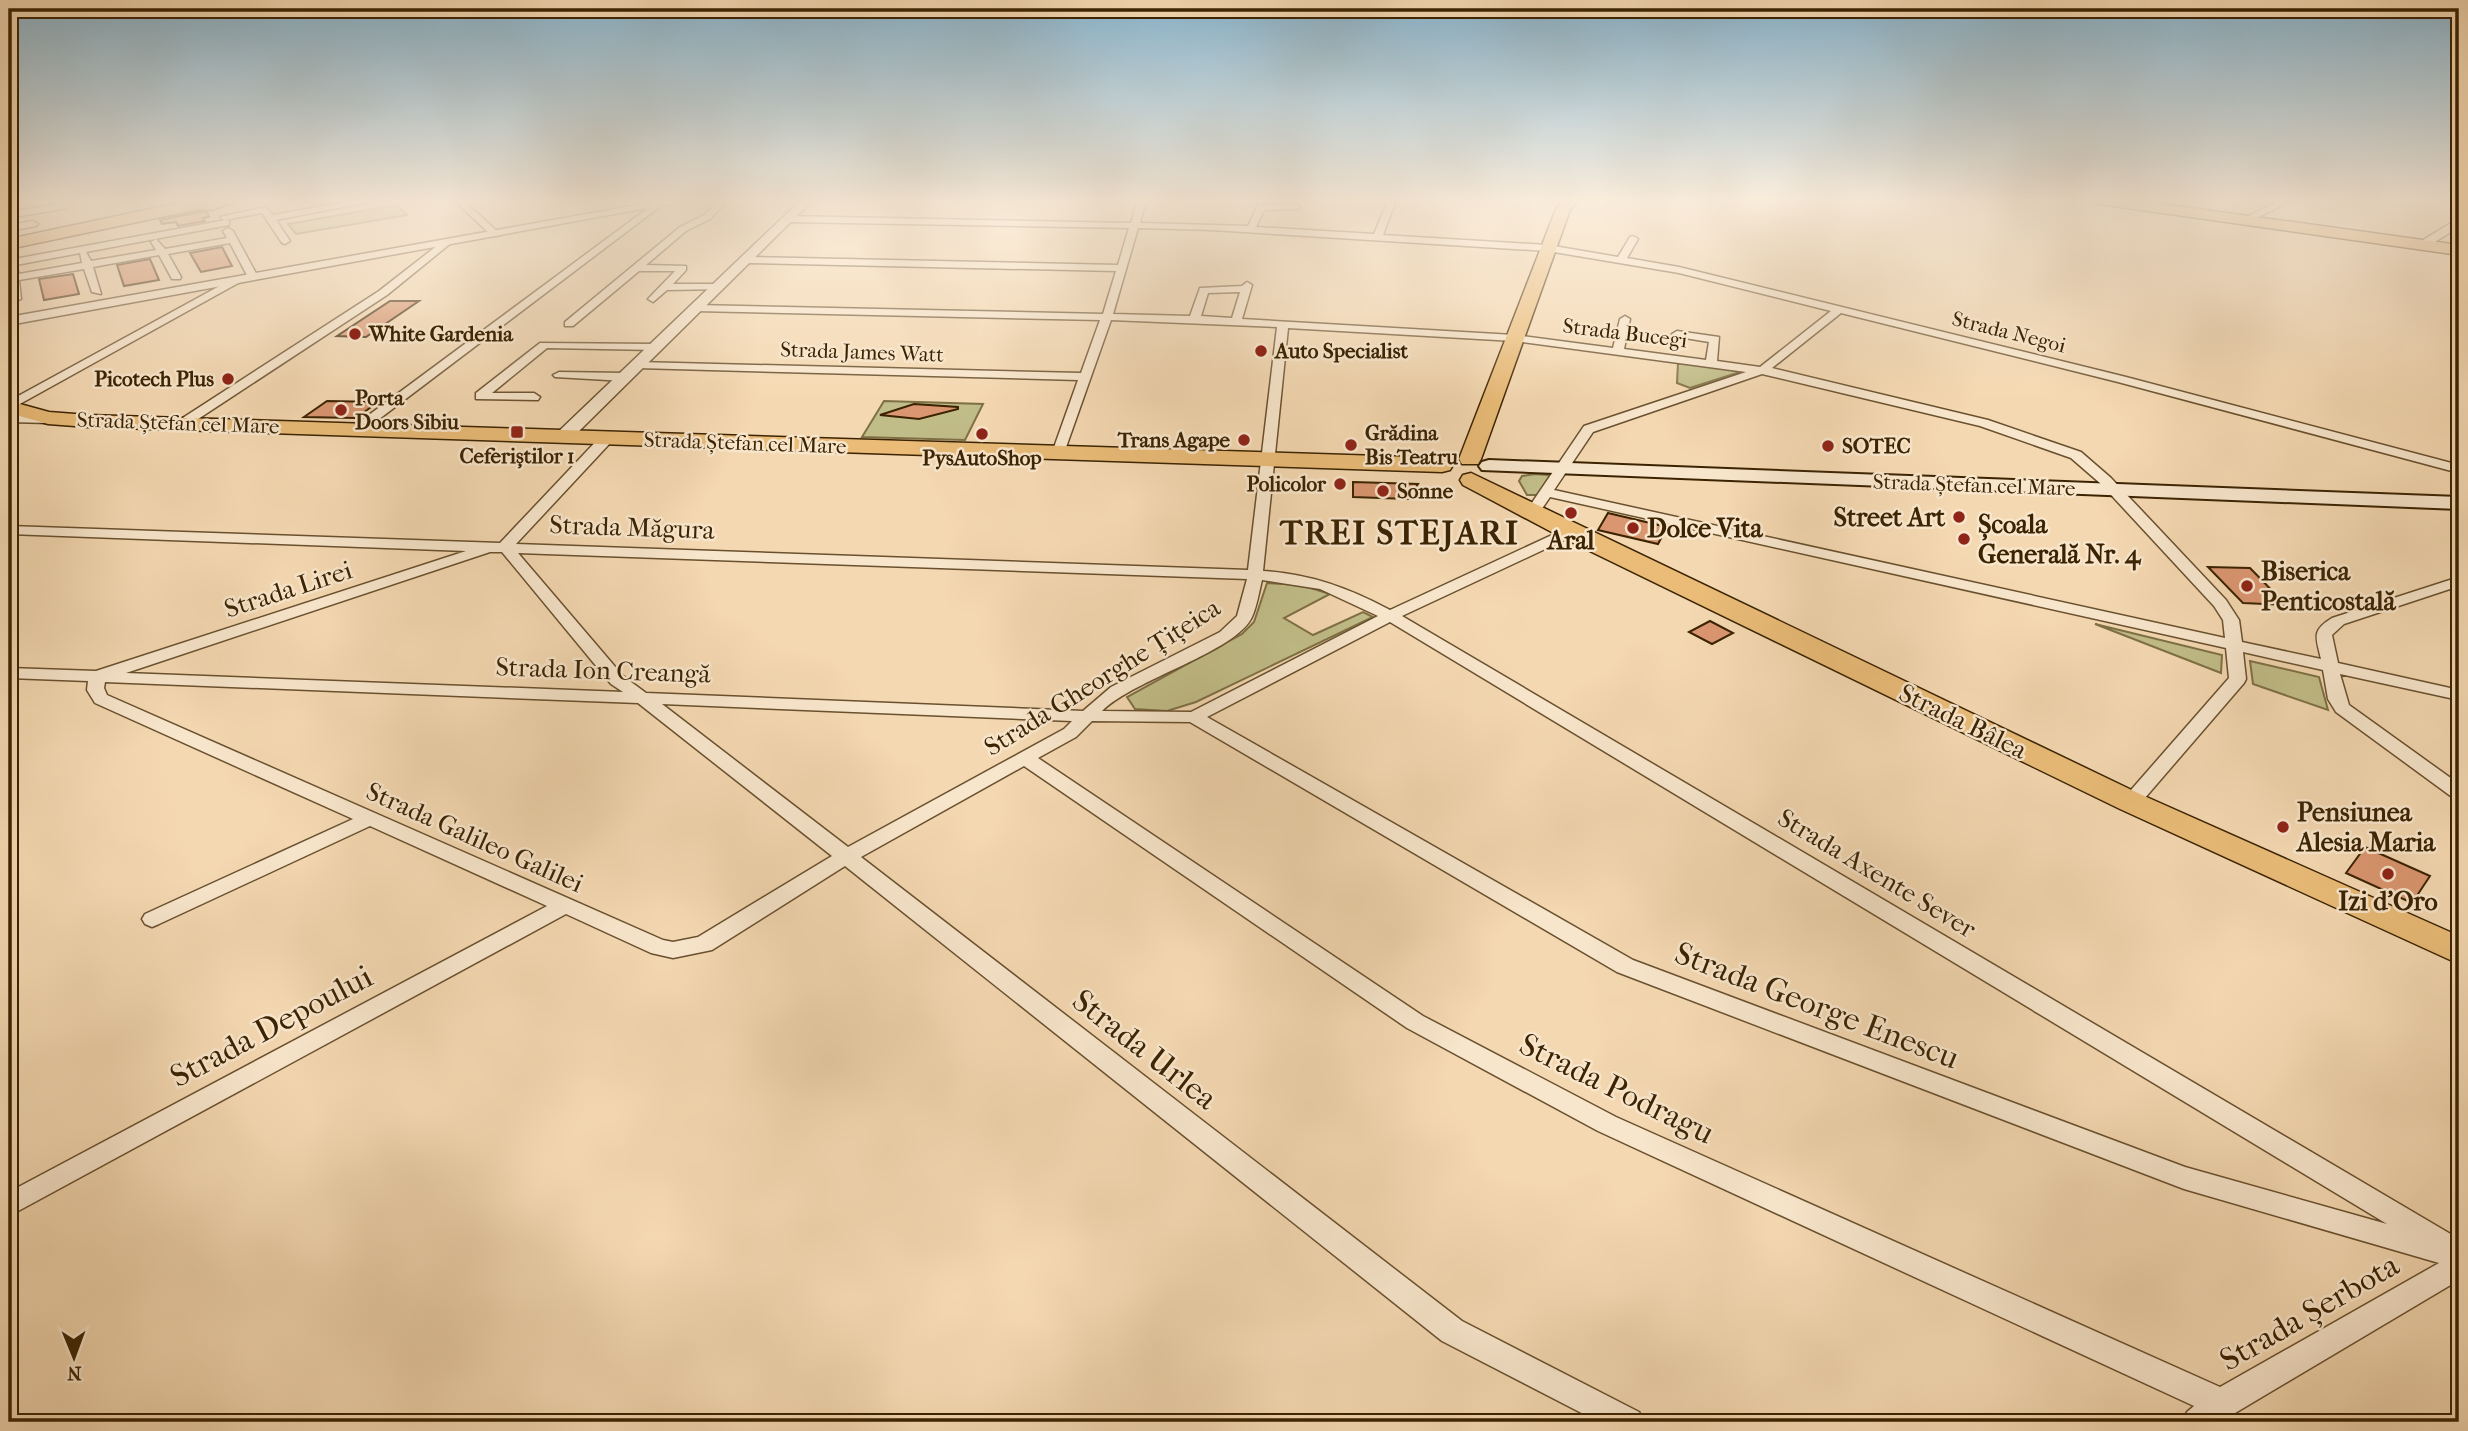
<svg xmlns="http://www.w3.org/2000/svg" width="2468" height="1431" font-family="'IM FELL French Canon',serif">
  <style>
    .green { fill: #c1bd88; stroke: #7e7045; stroke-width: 2 }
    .building { fill: #da9670; stroke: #3b2302; stroke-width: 2 }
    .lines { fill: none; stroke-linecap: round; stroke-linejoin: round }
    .minor-casing { stroke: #69502e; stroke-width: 3 }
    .tertiary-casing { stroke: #69502e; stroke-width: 3 }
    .secondary-casing { stroke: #3b2302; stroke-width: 4 }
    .primary-casing { stroke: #3b2302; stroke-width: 3 }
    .minor { fill: #f8e6cc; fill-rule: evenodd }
    .tertiary { fill: #f8e6cc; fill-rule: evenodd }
    .secondary { fill: #f8e6cc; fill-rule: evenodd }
    .primary { fill: #eabc78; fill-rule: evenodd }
    .poi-dot { fill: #8f2418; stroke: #f8e6cc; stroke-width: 2.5 }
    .labels { text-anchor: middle; stroke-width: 5; stroke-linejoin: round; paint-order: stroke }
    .far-street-label { font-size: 21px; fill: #3b2302; stroke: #f8e6cc }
    .far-poi-label { font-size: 21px; font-weight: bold; fill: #3b2302; stroke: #f8e6cc; text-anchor: start }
    .poi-label { font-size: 26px; font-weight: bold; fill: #3b2302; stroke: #f8e6cc; text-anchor: start }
    .street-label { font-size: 26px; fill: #3b2302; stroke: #f8e6cc }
    .near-street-label { font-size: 32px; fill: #3b2302; stroke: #f8e6cc }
    .district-label { font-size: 33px; font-weight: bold; letter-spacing: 2px; fill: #3b2302; stroke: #f8e6cc }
  </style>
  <rect width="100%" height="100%" fill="#f4d8b1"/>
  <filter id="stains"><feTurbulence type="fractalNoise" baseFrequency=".00286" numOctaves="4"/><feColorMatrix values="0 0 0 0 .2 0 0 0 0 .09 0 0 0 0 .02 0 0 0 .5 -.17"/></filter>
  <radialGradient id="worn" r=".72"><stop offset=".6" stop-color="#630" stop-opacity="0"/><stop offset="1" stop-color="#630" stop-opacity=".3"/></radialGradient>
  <path class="green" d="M 397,205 L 407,215 L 296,234 L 288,224 Z
    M 1678,363 L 1739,369 L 1740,372 L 1690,388 L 1677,383 Z
    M 884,401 L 983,404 L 965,440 L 862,437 Z
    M 1535,474 L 1548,475 L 1551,478 L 1549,483 L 1537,495 L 1527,495 L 1519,481 L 1522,476 Z
    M 1267,583 L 1301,585 L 1330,594 L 1284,618 L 1313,635 L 1363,612 L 1373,617 L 1196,702 L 1167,711 L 1135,709 L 1127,697 L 1242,634 L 1254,622 Z
    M 2095,624 L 2222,655 L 2221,673 Z
    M 2250,661 L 2319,677 L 2328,710 L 2253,684 Z"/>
  <path class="building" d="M 199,212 L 207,212 L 209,217 L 203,218 L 205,221 L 178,226 L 176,222 L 162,224 L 160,220 Z
    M 222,247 L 232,266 L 201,272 L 190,253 Z
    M 150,259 L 159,280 L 124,286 L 117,265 Z
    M 73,274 L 79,294 L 44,300 L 39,279 Z
    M 390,301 L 419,301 L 366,337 L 337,336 Z
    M 327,401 L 378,402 L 356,418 L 304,417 Z
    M 914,404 L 958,407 L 958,409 L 919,419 L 880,415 Z
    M 1353,482 L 1418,484 L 1408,499 L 1353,497 Z
    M 1608,513 L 1667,527 L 1658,544 L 1598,530 Z
    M 2208,567 L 2250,568 L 2286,605 L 2243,603 Z
    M 1710,621 L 1733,633 L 1712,644 L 1689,632 Z
    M 2365,847 L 2430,876 L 2412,903 L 2346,873 Z"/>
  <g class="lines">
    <g class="minor-casing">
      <path id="minor" d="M 9,200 L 17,200 L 9,205 Z
        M 357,200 L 378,200 L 276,220 L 290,241 L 285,244 L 282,243 L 262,213 L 224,220 L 220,217 L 265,207 L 273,215 Z
        M 454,200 L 463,200 L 498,232 L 498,236 L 492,236 Z
        M 719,200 L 728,200 L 710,219 L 686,231 L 646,265 L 686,266 L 686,270 L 673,284 L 718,284 L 722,285 L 722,289 L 667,290 L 653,302 L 648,299 L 675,271 L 639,271 L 573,326 L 565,326 L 565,322 L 680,227 L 704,215 Z
        M 1138,200 L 1146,200 L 1140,223 L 1248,226 L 1258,205 L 1296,204 L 1300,207 L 1299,209 L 1264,210 L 1256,227 L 1374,234 L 1387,203 L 1391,200 L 1395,203 L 1383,235 L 1548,245 L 1618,257 L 1630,237 L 1633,236 L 1638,239 L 1627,258 L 1679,267 L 2126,377 L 2459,465 L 2459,473 L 2118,382 L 1841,313 L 1772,368 L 1988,420 L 2081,452 L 2111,478 L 2226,600 L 2239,620 L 2242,642 L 2321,659 C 2316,637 2311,631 2332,618 L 2459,577 L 2459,586 L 2344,624 L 2332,635 L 2338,663 L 2459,690 L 2459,700 L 2340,674 L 2349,705 L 2459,784 L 2459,799 L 2452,797 L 2336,712 L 2328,699 L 2323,670 L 2243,652 L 2246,679 L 2244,683 L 2138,806 L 2124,806 L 2122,802 L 2124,798 L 2229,678 L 2226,648 L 1550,497 L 1537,516 L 1532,517 L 1525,513 L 1584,426 L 1746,372 L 1514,341 L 1288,328 L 1263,571 C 1310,574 1349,588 1390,610 L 1565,529 L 1575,529 L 1577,532 L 1575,535 L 1402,616 L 2459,1239 L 2459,1280 L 2220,1422 L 2182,1422 L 2187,1412 L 2194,1406 L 1598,1131 L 1407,1028 L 1024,766 L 861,857 L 1462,1321 L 1639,1412 L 1644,1422 L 1599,1422 L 1442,1341 L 845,866 L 712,950 L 673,958 L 651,953 L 566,914 L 9,1216 L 9,1192 L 547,906 L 370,826 L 159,924 L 152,927 L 145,924 L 142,919 L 145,914 L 353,819 L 95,703 L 87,690 L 88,681 L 9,678 L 9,668 L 96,671 L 466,551 L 9,534 L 9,526 L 500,543 L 602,435 L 612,435 L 612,441 L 516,544 L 1248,570 L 1277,327 L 1111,320 L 1064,453 L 1058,457 L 1052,453 L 1078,380 L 638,368 L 632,365 L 638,362 L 1081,373 L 1100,320 L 696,311 L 691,308 L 696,305 L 1103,314 L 1116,271 L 747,263 L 742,260 L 747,257 L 1118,265 L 1129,228 L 789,222 L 785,219 L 789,216 L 1131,223 ZM 1138,228 L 1212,230 L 1548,251 L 1679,273 L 1831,311 L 1760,367 L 1717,361 L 1719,337 L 1677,331 L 1672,334 L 1673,336 L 1709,342 L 1706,360 L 1624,349 L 1630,319 L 1625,316 L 1620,319 L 1613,348 L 1514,335 L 1242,319 L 1252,285 L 1247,282 L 1242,286 L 1200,288 L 1190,316 L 1113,314 ZM 1240,292 L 1232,318 L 1201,316 L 1208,293 ZM 1762,374 L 1980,426 L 2071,458 L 2101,484 L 2214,606 L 2223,620 L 2225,638 L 1554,490 L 1593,432 ZM 490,552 L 502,552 L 611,684 L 623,692 L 126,673 ZM 518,553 L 1247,579 L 1237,616 L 1220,632 L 1111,687 L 1083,711 L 646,693 L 623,676 ZM 1262,580 L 1320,589 L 1378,616 L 1191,712 L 1102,711 C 1134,679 1236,652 1252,617 C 1257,606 1259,592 1262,580 ZM 1390,622 L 2387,1224 L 2185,1167 L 1633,960 L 1207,717 ZM 105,682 L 638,703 L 832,856 L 698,937 L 673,942 L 663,940 L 107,695 L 104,688 ZM 662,704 L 1072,721 L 1064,729 L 848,847 ZM 1092,721 L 1190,722 L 1617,972 L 2184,1189 L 2439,1263 L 2220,1387 L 1616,1117 L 1423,1016 L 1038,758 L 1076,737 Z
        M 2280,200 L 2292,200 L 2247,223 L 2239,221 Z
        M 65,203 L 69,206 L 68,208 L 9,218 L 9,212 Z
        M 655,203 L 662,205 L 362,432 L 354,432 L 354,426 Z
        M 226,220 L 229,221 L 229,225 L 86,252 L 91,261 L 156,250 L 151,242 L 156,239 L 165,249 L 227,238 L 223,231 L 228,228 L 233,231 L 258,277 L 257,279 L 249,279 L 230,243 L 168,254 L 181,277 L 180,279 L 172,279 L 159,255 L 93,267 L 101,294 L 92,292 L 84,269 L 19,280 L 21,299 L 9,303 L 9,260 ZM 80,253 L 82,263 L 19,274 L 16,265 Z
        M 33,221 L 38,224 L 36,226 L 9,231 L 9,225 Z
        M 443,241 L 451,243 L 387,295 L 186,427 L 178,427 L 178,421 L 379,291 Z
        M 236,277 L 241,280 L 240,282 L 9,410 L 9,401 Z
        M 540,343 L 656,344 L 662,347 L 656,350 L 547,348 L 492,393 L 534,393 L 540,397 L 538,400 L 476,399 L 476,393 Z
        M 559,372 L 625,373 L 631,377 L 625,381 L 555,377 L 553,375 Z"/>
    </g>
    <g class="tertiary-casing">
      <path id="tertiary" d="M 665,200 L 691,200 L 9,325 L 9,317 Z
        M 801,200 L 813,200 L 570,440 L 558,440 L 556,436 L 558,432 Z
        M 2459,218 L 2459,227 L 2425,248 L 2415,245 Z
        M 9,412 L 48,413 L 56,418 L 48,423 L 9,422 Z"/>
    </g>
    <g class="secondary-casing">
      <path id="secondary" d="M 1489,460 L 2459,497 L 2459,509 L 1482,470 L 1479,466 L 1482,462 Z"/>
    </g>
    <g class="primary-casing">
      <path id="primary" d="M 192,200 L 239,200 L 212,210 L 199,209 L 9,249 L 9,239 Z
        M 1563,200 L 1578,200 L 1570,210 L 1481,459 L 1478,464 L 1462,464 L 1459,459 L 1556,209 Z
        M 2091,200 L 2133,200 L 2459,245 L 2459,255 L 2098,204 Z
        M 9,401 L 49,412 L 88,415 L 1442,458 L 1450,460 L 1453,465 L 1450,470 L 1442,472 L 88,427 L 48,424 L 9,413 Z
        M 1471,473 L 2142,795 L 2459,936 L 2459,964 L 2120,809 L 1561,537 L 1463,485 L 1460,480 L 1463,475 Z"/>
    </g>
    <use href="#minor" class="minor"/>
    <use href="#tertiary" class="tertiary"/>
    <use href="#secondary" class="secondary"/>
    <use href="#primary" class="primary"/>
  </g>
  <linearGradient id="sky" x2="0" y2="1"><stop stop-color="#89b6d0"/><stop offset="0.5" stop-color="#faeddc"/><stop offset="1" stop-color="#faeddc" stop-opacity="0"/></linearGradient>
  <rect width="2468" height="401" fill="url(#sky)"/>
  <g class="poi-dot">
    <circle cx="355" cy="334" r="7"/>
    <circle cx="1261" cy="351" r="7"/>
    <circle cx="228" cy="379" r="7"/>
    <circle cx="341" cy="410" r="7"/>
    <rect x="510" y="425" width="14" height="14" rx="3.5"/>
    <circle cx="982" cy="434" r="7"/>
    <circle cx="1244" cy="440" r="7"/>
    <circle cx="1351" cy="445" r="7"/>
    <circle cx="1828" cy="446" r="7"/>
    <circle cx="1340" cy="484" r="7"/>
    <circle cx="1383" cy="491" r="7"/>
    <circle cx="1571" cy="513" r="7"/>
    <circle cx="1959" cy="517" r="7"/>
    <circle cx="1633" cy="528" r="7"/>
    <circle cx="1964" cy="539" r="7"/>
    <circle cx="2247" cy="586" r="7"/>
    <circle cx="2283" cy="827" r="7"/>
    <circle cx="2388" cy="874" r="7"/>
  </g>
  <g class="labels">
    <g class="far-street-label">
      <text transform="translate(2009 332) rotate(14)" y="7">Strada Negoi</text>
      <text transform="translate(1625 333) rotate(7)" y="7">Strada Bucegi</text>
      <text transform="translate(862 352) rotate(2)" y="7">Strada James Watt</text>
      <text transform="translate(178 423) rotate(2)" y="7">Strada Ștefan cel Mare</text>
      <text transform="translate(745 443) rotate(2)" y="7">Strada Ștefan cel Mare</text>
      <text transform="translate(1974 485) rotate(2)" y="7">Strada Ștefan cel Mare</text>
    </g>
    <g class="far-poi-label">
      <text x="369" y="341">White Gardenia</text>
      <text x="1275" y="358">Auto Specialist</text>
      <text x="214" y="386" text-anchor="end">Picotech Plus</text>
      <text x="355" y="405">Porta<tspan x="355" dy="24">Doors Sibiu</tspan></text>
      <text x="1365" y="440">Grădina<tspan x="1365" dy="24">Bis Teatru</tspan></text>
      <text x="1230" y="447" text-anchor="end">Trans Agape</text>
      <text x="1842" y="453">SOTEC</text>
      <text x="517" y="463" text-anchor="middle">Ceferiștilor 1</text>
      <text x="982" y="465" text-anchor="middle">PysAutoShop</text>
      <text x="1326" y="491" text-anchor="end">Policolor</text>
      <text x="1397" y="498">Sonne</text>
    </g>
    <g class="poi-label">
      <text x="1945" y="526" text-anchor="end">Street Art</text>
      <text x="1978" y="533">Școala<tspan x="1978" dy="30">Generală Nr. 4</tspan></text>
      <text x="1647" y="537">Dolce Vita</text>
      <text x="1571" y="549" text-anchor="middle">Aral</text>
      <text x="2261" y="580">Biserica<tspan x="2261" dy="30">Penticostală</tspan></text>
      <text x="2297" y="821">Pensiunea<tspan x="2297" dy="30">Alesia Maria</tspan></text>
      <text x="2388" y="910" text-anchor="middle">Izi d'Oro</text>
    </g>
    <g class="street-label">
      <text transform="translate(632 527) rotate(2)" y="9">Strada Măgura</text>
      <text transform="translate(288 589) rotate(-18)" y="9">Strada Lirei</text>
      <text transform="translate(603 670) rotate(2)" y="9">Strada Ion Creangă</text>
      <text transform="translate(1102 677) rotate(-32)" y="9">Strada Gheorghe Țițeica</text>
      <text transform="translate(1963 721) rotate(26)" y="9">Strada Bâlea</text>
      <text transform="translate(475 837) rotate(24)" y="9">Strada Galileo Galilei</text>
      <text transform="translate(1877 873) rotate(31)" y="9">Strada Axente Sever</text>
    </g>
    <g class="near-street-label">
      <text transform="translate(1817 1005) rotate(21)" y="11">Strada George Enescu</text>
      <text transform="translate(271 1026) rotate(-28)" y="11">Strada Depoului</text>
      <text transform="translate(1145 1049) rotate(38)" y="11">Strada Urlea</text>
      <text transform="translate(1617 1088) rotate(26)" y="11">Strada Podragu</text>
      <text transform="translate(2309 1312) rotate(-30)" y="11">Strada Șerbota</text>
    </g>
    <g class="district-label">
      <text x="1400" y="544">TREI STEJARI</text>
    </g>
  </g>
  <rect width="2468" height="1431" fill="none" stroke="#f4d8b1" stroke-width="35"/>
  <rect x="10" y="10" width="2447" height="1410" fill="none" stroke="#3b2302" stroke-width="3.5"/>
  <rect x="18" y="18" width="2433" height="1396" fill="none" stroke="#3b2302" stroke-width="2"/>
  <g transform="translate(74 1357) rotate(179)" stroke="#f8e6cc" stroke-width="5" paint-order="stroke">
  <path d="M0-5L12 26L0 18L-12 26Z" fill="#3b2302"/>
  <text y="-10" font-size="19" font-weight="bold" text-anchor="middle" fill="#3b2302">N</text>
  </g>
  <rect width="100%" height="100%" filter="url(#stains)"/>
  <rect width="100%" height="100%" fill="url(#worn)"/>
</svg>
